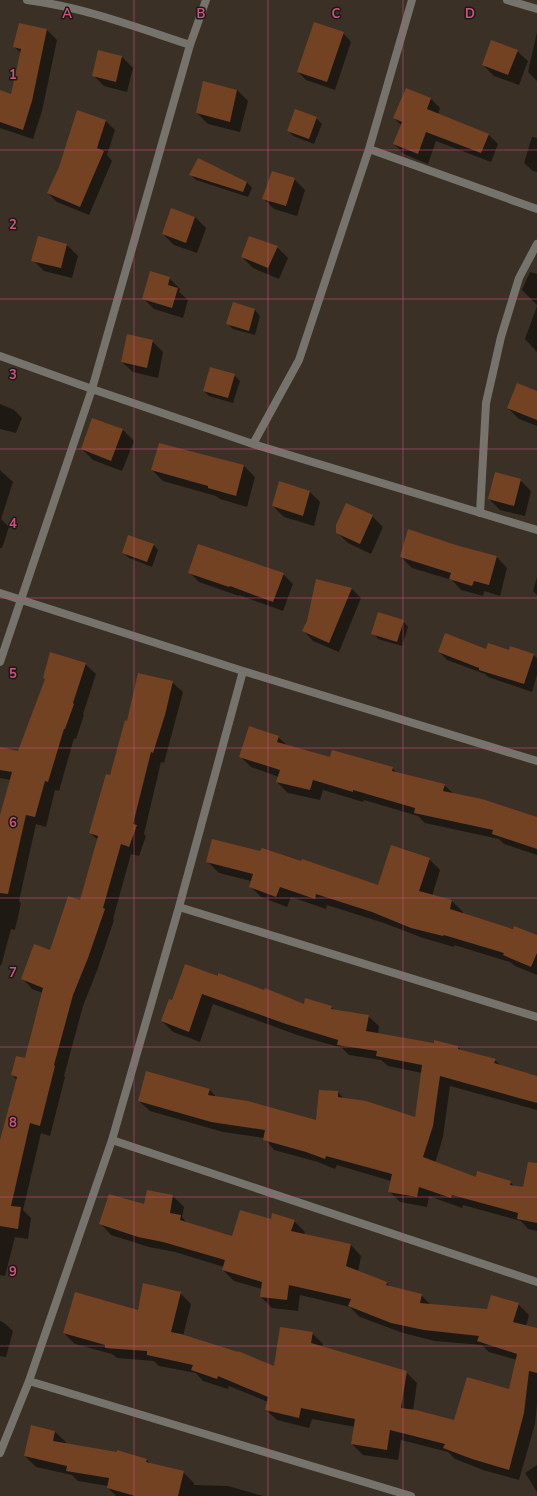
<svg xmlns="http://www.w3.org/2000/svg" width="537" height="1496" font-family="'Nunito Sans',sans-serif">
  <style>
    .shadow { fill: #0007 }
    .building { fill: #734223 }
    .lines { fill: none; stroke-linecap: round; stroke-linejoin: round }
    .street { stroke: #76736d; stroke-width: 8 }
    .grid { fill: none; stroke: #cc5380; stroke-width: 1; stroke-opacity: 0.55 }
    .grid-label { font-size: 13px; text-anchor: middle; font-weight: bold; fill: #cc5380; stroke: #1d1914; stroke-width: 3; stroke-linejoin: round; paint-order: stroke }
  </style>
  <rect width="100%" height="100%" fill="#3a3026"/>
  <path class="shadow" d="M 19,24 L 47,30 L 57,40 L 42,111 L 33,139 L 0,128 L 0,91 L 12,95 L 21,53 L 14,47 Z
    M 537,32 L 537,81 L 528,72 Z
    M 343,33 L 351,42 L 335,90 L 306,80 L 298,72 Z
    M 517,51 L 528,61 L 519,85 L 494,76 L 483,65 Z
    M 122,57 L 133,68 L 127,92 L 104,86 L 93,75 Z
    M 237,90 L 248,101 L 240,132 L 208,124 L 197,113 Z
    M 431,99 L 440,108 L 438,115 L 488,134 L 498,144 L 491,162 L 436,141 L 428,164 L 404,154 L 394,144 L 402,126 L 394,118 Z
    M 77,111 L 106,121 L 115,130 L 107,155 L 112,161 L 89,215 L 57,202 L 48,193 L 60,168 Z
    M 316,118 L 322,124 L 314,144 L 293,136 L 288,130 Z
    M 532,137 L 537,138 L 537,172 L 533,171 L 524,163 Z
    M 191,175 L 247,182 L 252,188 L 248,197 L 196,180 Z
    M 294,179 L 305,190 L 297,216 L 274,209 L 263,198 Z
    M 171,209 L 195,217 L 206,228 L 197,253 L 174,245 L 163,234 Z
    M 67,245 L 78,256 L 72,278 L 44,271 L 33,260 Z
    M 277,247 L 288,258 L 279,279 L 253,268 L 242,257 Z
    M 530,272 L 537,274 L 537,305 L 522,290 Z
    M 169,278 L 180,289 L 179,292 L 188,300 L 183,318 L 154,309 L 143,298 Z
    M 233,304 L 255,310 L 260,316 L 255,335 L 233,329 L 227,323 Z
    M 537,306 L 537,352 L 525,339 Z
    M 152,341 L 163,352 L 158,378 L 133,372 L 122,362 Z
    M 234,375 L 240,381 L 233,403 L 209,396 L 204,391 Z
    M 537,392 L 537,426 L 519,419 L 508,408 Z
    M 0,404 L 14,410 L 22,418 L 16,433 L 0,429 Z
    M 93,419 L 123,430 L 134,441 L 122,471 L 93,460 L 82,449 Z
    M 159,444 L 244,466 L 255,477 L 247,507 L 220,499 L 216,496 L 163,481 L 152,470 Z
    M 0,470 L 13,482 L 1,519 L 9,527 L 2,548 L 0,548 Z
    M 520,480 L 531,491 L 525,516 L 500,510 L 489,499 Z
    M 309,491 L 320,502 L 314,526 L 284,517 L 273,506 Z
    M 372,516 L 383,527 L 371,554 L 348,543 L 337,532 Z
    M 153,544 L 158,550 L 152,567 L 129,558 L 123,553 Z
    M 458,547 L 497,557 L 507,568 L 500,596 L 484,591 L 483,596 L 461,590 L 452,580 L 412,568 L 401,557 Z
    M 189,572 L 283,574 L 293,584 L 283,611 L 239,595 L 239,596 L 199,582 Z
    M 537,577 L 537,595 L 533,591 Z
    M 317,580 L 352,589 L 361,598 L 339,652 L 313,641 L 304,631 L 308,622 Z
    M 403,621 L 408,627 L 402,646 L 378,639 L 373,633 Z
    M 487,650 L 533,654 L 537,658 L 537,675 L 532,692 L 488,677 L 485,674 L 447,660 L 439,652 Z
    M 85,664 L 96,674 L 83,714 L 84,715 L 76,739 L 74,738 L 59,791 L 55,790 L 46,827 L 36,824 L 19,901 L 21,903 L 15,930 L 11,929 L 1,966 L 0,965 L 0,818 L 11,780 L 0,778 L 0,748 L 19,752 L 45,680 L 44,678 Z
    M 172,682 L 183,692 L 164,763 L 161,762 L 144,834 L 146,836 L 139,856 L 131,854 L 113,919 L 114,920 L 98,968 L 83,1006 L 64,1076 L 65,1077 L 50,1136 L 41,1133 L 23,1210 L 31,1218 L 28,1239 L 15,1237 L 5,1276 L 0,1275 L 0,1145 L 17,1080 L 12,1075 L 25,1060 L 43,993 L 32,989 L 22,978 L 51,951 L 81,902 L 98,840 L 90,833 L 128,722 Z
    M 278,737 L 288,746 L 331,758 L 392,768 L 397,773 L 444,785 L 454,794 L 537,822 L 537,855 L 504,844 L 499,839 L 425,823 L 418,816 L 364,800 L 363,802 L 323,790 L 320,800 L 288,793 L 277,782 L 279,777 L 251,767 L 241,757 Z
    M 429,859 L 440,870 L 432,896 L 452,901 L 463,912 L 462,914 L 537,936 L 537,975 L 515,966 L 510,962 L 454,945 L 454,947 L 423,938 L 384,923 L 327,905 L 326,909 L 291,897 L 287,907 L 261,897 L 250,886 L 251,881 L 219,873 L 208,862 L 379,886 Z
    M 185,966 L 304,1005 L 331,1007 L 335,1011 L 368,1016 L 379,1026 L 378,1034 L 458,1047 L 463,1052 L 495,1060 L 501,1066 L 537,1077 L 537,1110 L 450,1086 L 443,1137 L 435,1163 L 476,1178 L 510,1182 L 515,1187 L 537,1191 L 537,1231 L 528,1229 L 521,1221 L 463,1205 L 462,1208 L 429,1196 L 427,1207 L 400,1202 L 389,1191 L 391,1181 L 337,1165 L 335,1169 L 318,1162 L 274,1150 L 264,1138 L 223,1132 L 150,1111 L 139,1101 L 209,1089 L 217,1098 L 317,1121 L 338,1092 L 344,1099 L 415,1118 L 422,1073 L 388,1066 L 381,1060 L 349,1055 L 342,1048 L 297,1035 L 213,1004 L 200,1042 L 173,1032 L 162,1021 L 173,1001 Z
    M 148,1191 L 173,1196 L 184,1207 L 182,1217 L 187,1223 L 233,1237 L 272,1220 L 294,1221 L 305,1232 L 304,1235 L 351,1245 L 361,1256 L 358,1272 L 386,1283 L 391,1287 L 421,1295 L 431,1305 L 488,1310 L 518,1304 L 529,1315 L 526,1326 L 537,1329 L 537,1404 L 535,1424 L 519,1480 L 483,1470 L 455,1459 L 448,1452 L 401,1440 L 398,1460 L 363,1455 L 352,1444 L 355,1427 L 312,1419 L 309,1428 L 277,1420 L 266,1410 L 268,1402 L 229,1386 L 228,1389 L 203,1381 L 196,1373 L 159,1366 L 154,1361 L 117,1358 L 112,1354 L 75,1344 L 64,1333 L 139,1311 L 180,1293 L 191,1304 L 183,1336 L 275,1368 L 312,1333 L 323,1344 L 323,1347 L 406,1372 L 417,1383 L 413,1411 L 454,1421 L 510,1390 L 517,1360 L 489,1352 L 482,1345 L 435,1341 L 403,1333 L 360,1317 L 350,1307 L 300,1295 L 298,1311 L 272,1308 L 261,1297 L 262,1289 L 234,1281 L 223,1270 L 224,1267 L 175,1252 L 149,1247 L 111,1235 L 101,1224 L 145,1206 Z
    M 0,1321 L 3,1322 L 13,1331 L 6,1357 L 0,1356 Z
    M 32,1426 L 55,1432 L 66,1442 L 65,1444 L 147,1460 L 151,1465 L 183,1472 L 194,1483 L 194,1485 L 228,1486 L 263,1496 L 116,1496 L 108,1488 L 108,1486 L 78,1481 L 72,1475 L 36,1467 L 25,1456 Z
    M 537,1465 L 537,1492 L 525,1473 Z"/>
  <path class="building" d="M 314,22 L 344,32 L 327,82 L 297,72 Z
    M 19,23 L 47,29 L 32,101 L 23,130 L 0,122 L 0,90 L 11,94 L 21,49 L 13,47 Z
    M 491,40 L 518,50 L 508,75 L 482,65 Z
    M 98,50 L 122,56 L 116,82 L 92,76 Z
    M 203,81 L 237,90 L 230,122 L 196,113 Z
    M 406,88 L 431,98 L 427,109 L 489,134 L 481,153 L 426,132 L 418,154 L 393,144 L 402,122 L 393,118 Z
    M 295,109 L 317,117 L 309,139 L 287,131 Z
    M 77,110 L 106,120 L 97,148 L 104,151 L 80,207 L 47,193 L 59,167 Z
    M 198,158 L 247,182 L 243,192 L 189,175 Z
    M 272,171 L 295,178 L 286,206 L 262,199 Z
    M 171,208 L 195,217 L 186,243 L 162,234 Z
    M 38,236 L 67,244 L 61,268 L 31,261 Z
    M 249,236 L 278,246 L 268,268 L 241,257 Z
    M 150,271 L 170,277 L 168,285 L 178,288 L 172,308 L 142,299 Z
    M 233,302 L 255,309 L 249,331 L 226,324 Z
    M 127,334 L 153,340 L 147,368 L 121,362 Z
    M 210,367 L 235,374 L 228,398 L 203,391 Z
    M 517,383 L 537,391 L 537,420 L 507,408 Z
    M 92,418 L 123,429 L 111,461 L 81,449 Z
    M 159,443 L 244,465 L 236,496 L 208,488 L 208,486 L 151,470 Z
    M 495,472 L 521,479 L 514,506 L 488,499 Z
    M 279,481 L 310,491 L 303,516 L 272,506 Z
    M 346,503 L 373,515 L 360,544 L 336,533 L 336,525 Z
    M 408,529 L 459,546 L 497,556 L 489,585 L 474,581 L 472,586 L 449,579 L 451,573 L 400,557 Z
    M 128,535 L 154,544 L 147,562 L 122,553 Z
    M 198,544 L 284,573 L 273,602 L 230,586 L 229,587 L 188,573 Z
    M 316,579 L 352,588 L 329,643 L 302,631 L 307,621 Z
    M 378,612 L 404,620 L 397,642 L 371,634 Z
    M 445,633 L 486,649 L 488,643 L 509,650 L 510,646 L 534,654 L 524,684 L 479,670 L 479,668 L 438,652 Z
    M 50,652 L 86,663 L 73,703 L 74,704 L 65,729 L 64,729 L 48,782 L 45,781 L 35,817 L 26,815 L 8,894 L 0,893 L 0,815 L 12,772 L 0,770 L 0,747 L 18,751 L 45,679 L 43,678 Z
    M 138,673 L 173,681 L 165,715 L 153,753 L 151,752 L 133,824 L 137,825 L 129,847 L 121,844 L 103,908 L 105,909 L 88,958 L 73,995 L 54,1065 L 55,1066 L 40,1126 L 30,1123 L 11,1206 L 21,1207 L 18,1229 L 0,1226 L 0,1140 L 17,1077 L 11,1075 L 16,1056 L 25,1058 L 43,988 L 21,979 L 34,944 L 50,950 L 68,896 L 80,900 L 98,836 L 89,833 L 106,774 L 110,775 L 125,720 L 127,721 Z
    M 249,726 L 279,736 L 277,742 L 330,757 L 332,750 L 393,767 L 392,771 L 445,784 L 443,791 L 482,799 L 537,817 L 537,849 L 492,834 L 493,830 L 414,813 L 415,808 L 353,790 L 353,792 L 313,780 L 310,790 L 276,782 L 280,770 L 239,757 Z
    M 212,839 L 260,851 L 262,848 L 301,861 L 302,859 L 378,885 L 391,845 L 430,858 L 419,891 L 452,900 L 450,909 L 513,929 L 514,926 L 537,935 L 537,953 L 531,967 L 503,955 L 504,953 L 444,935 L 443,936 L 411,928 L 372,912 L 316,894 L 315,899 L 280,887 L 276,897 L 249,887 L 253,874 L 206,862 Z
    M 185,964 L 218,976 L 218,973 L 264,990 L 265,988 L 304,1004 L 305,998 L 332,1006 L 331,1009 L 369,1015 L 366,1031 L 434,1043 L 434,1040 L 458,1046 L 458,1049 L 496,1059 L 494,1063 L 537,1076 L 537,1103 L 440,1076 L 433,1126 L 423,1157 L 476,1177 L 477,1171 L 511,1181 L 510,1185 L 523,1187 L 528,1162 L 537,1163 L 537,1223 L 517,1219 L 518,1213 L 452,1195 L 451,1198 L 419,1187 L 417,1197 L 388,1192 L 392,1174 L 326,1156 L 325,1159 L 306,1152 L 263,1140 L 265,1130 L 211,1122 L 138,1101 L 146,1071 L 210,1089 L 208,1095 L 248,1101 L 316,1120 L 319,1090 L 338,1091 L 338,1097 L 366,1101 L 415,1117 L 422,1065 L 376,1056 L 377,1051 L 337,1045 L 338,1040 L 286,1024 L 202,994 L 189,1032 L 161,1021 L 169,999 L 172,1000 Z
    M 147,1190 L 173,1195 L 170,1213 L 181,1215 L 180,1220 L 232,1236 L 240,1210 L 271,1219 L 272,1213 L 295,1220 L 291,1231 L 351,1244 L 346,1266 L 387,1282 L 386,1285 L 422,1294 L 420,1303 L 487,1309 L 491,1295 L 519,1303 L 513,1322 L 537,1328 L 537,1373 L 529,1371 L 524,1413 L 509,1470 L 472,1459 L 443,1448 L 445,1444 L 390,1430 L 387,1450 L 351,1444 L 355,1419 L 301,1408 L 299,1418 L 265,1410 L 268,1397 L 218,1376 L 217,1379 L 191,1370 L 193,1365 L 147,1355 L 147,1351 L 105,1348 L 105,1345 L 63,1333 L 75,1292 L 138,1310 L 143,1283 L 181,1292 L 171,1332 L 181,1334 L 238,1352 L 238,1351 L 274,1366 L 280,1327 L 313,1332 L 311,1343 L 407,1371 L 401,1408 L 416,1410 L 454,1420 L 467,1377 L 509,1389 L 517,1354 L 477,1341 L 479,1336 L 424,1330 L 391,1323 L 348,1306 L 351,1299 L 289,1285 L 287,1300 L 260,1297 L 262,1282 L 222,1270 L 225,1260 L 163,1242 L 138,1237 L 99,1224 L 109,1194 L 144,1204 Z
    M 31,1425 L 55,1431 L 53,1441 L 117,1452 L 117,1450 L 147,1459 L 146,1462 L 184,1471 L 178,1496 L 135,1496 L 107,1488 L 109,1478 L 66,1471 L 67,1466 L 24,1456 Z"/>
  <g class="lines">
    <path class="street" d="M 27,0 C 83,7 136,27 190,45
      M 412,0 L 369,149 L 537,209
      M 507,0 L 537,9
      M 0,356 L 92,389 L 253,444 L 537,530
      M 253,444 L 299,360 L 369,149
      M 480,513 L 486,403 L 501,337 L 519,278 L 537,244
      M 0,593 L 243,671 L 537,761
      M 0,662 L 92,389 L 190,45 L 206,0
      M 179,907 L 537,1017
      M 112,1140 L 537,1282
      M 29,1381 L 411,1496
      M 0,1453 L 29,1381 L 112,1140 L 179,907 L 243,671"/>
  </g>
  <path class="grid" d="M 134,0 L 134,1496M 268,0 L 268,1496M 403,0 L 403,1496M 0,150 L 537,150M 0,299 L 537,299M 0,449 L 537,449M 0,598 L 537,598M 0,748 L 537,748M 0,898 L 537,898M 0,1047 L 537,1047M 0,1197 L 537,1197M 0,1346 L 537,1346"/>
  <g class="grid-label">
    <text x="67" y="18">A</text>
    <text x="201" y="18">B</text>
    <text x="336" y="18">C</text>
    <text x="470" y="18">D</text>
    <text x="13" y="79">1</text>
    <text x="13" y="229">2</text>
    <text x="13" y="379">3</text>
    <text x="13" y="528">4</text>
    <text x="13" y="678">5</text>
    <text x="13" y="827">6</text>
    <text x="13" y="977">7</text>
    <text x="13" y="1127">8</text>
    <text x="13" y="1276">9</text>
  </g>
</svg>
